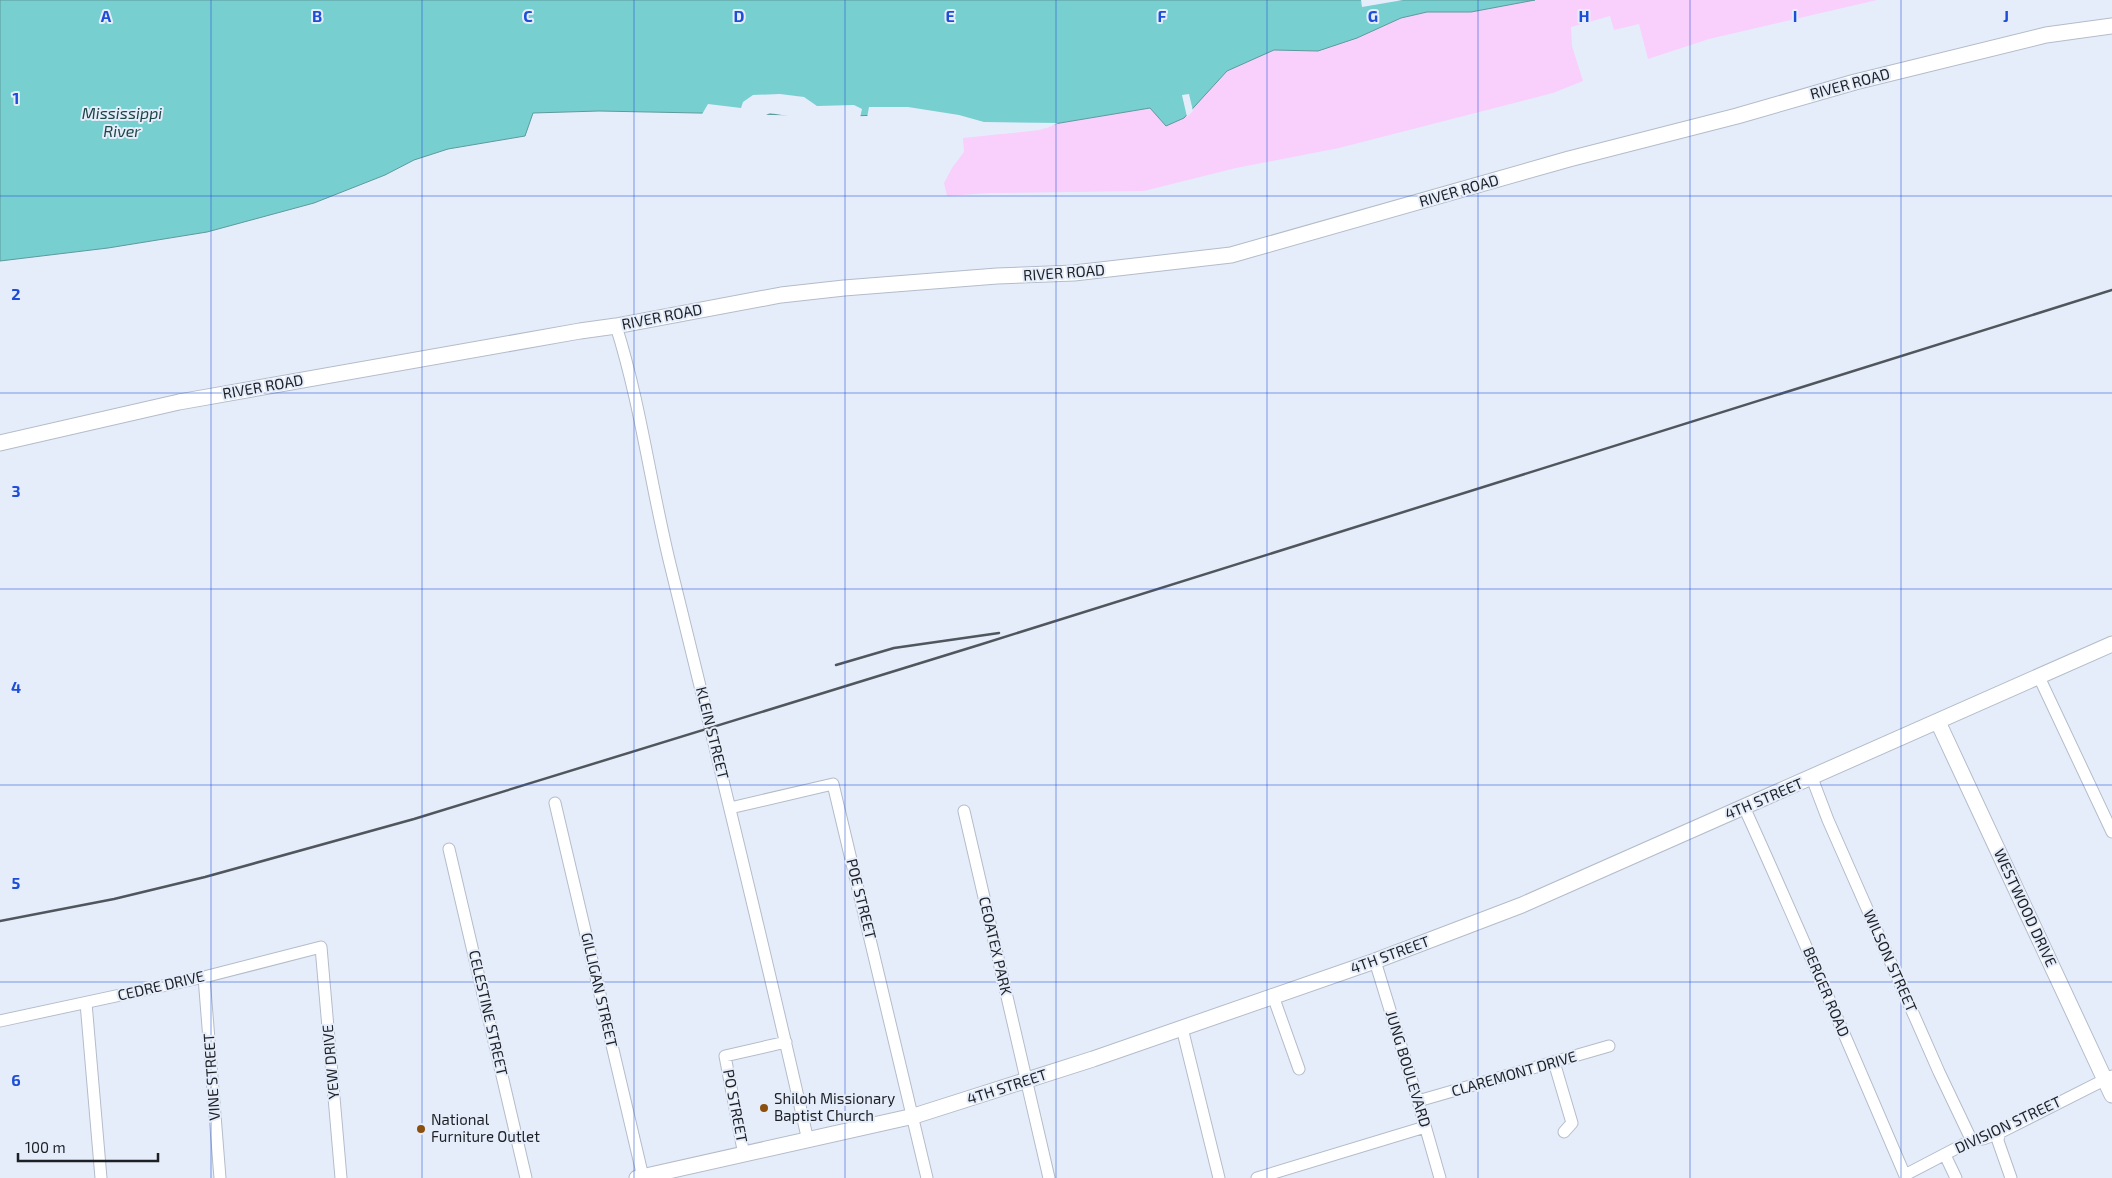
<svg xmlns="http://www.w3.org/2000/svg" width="2112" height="1178" font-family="'Exo 2',sans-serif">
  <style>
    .green { fill: #f8d0fb }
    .water { fill: #78cfcf; stroke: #5d9a9c }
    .pier { fill: #e5edfb }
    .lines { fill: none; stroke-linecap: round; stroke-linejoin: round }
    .street-casing { stroke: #b4bcca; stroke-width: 13 }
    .secondary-casing { stroke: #b4bcca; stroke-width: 17 }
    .street { stroke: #fff; stroke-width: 11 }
    .secondary { stroke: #fff; stroke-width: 15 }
    .rail { stroke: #51565d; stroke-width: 2.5 }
    .grid { fill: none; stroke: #1d4ed8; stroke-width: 1; stroke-opacity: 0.55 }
    .poi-dot { fill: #8b500d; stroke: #e5edfb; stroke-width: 2 }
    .labels { text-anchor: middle; stroke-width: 4; stroke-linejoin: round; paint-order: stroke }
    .street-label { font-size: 15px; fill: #1d2025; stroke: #e5edfb }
    .poi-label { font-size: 15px; fill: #1d2025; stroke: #e5edfb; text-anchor: start }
    .water-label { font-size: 16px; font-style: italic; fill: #1d4646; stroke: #e5edfb }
    .grid-label { font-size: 16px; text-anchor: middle; font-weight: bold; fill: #1d4ed8; stroke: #e5edfb; stroke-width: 4; stroke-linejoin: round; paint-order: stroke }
  </style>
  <rect width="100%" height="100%" fill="#e5edfb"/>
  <path class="green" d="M 1477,0 L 1877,0 L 1709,39 L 1648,59 L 1639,24 L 1614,30 L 1610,16 L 1571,27 L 1572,46 L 1583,81 L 1553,93 L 1339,148 L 1236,168 L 1144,191 L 990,193 L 947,196 L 944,183 L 952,168 L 964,152 L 963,138 L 1040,130 L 1209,53 Z"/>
  <path class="water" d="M 0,0 L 1535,0 L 1471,12 L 1427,12 L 1401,18 L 1357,38 L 1318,51 L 1274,50 L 1227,71 L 1184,118 L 1166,126 L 1150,108 L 1006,132 L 922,114 L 847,116 L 599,111 L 533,113 L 525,136 L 448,149 L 414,160 L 385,175 L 314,203 L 207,232 L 108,248 L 0,261 Z"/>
  <path class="pier" d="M 1361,0 L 1403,0 L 1362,7 Z
    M 780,94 L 804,97 L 817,106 L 854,105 L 862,109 L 860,118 L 794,117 L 770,113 L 762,117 L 701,116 L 708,104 L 741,108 L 743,102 L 753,95 Z
    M 1189,94 L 1193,111 L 1187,117 L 1182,95 Z
    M 869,107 L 908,107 L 959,115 L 984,122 L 1058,123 L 1047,128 L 1003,134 L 956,127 L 922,117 L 867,118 Z"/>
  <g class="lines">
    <g class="street-casing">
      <path id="street" d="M 616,326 C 641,405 651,488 671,568 C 718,759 765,949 808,1141
        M 2039,677 L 2112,832
        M 1812,778 L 1828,820 L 1939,1072 L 1970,1137 L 1974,1139
        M 555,803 L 643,1177
        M 1744,807 C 1800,930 1853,1054 1906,1178
        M 730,808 L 833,784 L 927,1178
        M 964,811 L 1049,1178
        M 449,849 L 526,1178
        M 1375,961 L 1418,1101 L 1440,1178
        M 204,977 L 220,1178
        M 1273,996 L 1299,1069
        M 86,1003 L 101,1178
        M 0,1021 L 204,977 L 321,947 L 341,1178
        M 1182,1028 L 1219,1178
        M 1554,1062 L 1572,1123 L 1564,1132
        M 1418,1101 L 1609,1046
        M 1999,1133 L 1998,1141 L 2011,1178
        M 744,1155 L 725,1056 L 786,1042
        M 1945,1155 L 1956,1178
        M 1905,1175 L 1974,1139 L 1983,1139 L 1999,1133 L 2112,1076
        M 1257,1178 L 1425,1127"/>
    </g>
    <g class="secondary-casing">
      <path id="secondary" d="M 0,443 L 179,402 L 580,331 L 616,326 L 781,295 L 844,288 L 997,276 L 1074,273 L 1231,255 L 1569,159 L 1737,116 L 1855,82 L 2046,35 L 2112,26
        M 1938,722 L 2112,1095
        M 637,1178 L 914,1116 L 1093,1059 L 1375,961 L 1522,905 L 2112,644"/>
    </g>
    <use href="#street" class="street"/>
    <use href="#secondary" class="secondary"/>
    <path class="rail" d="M 836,665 L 894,648 L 999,633
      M 0,921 L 114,899 L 205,877 L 414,819 L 979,645 L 2112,290"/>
  </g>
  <path class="grid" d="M 211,0 L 211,1178M 422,0 L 422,1178M 634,0 L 634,1178M 845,0 L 845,1178M 1056,0 L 1056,1178M 1267,0 L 1267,1178M 1478,0 L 1478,1178M 1690,0 L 1690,1178M 1901,0 L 1901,1178M 0,196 L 2112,196M 0,393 L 2112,393M 0,589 L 2112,589M 0,785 L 2112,785M 0,982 L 2112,982"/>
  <g class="poi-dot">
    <circle cx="764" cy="1108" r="5"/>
    <circle cx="421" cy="1129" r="5"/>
  </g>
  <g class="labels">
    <g class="street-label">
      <text transform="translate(1850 84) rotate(-15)" y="5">RIVER ROAD</text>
      <text transform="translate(1459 191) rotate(-16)" y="5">RIVER ROAD</text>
      <text transform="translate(1064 273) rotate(-4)" y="5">RIVER ROAD</text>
      <text transform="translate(662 317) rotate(-11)" y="5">RIVER ROAD</text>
      <text transform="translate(263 387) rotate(-10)" y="5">RIVER ROAD</text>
      <text transform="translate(712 733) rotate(76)" y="5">KLEIN STREET</text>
      <text transform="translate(1764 799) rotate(-23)" y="5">4TH STREET</text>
      <text transform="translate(861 899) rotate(76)" y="5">POE STREET</text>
      <text transform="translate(2025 908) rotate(65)" y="5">WESTWOOD DRIVE</text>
      <text transform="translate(995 946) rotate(77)" y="5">CEOATEX PARK</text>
      <text transform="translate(1390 955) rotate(-20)" y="5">4TH STREET</text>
      <text transform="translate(1890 961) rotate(66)" y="5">WILSON STREET</text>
      <text transform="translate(161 986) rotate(-13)" y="5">CEDRE DRIVE</text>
      <text transform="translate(599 990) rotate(77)" y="5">GILLIGAN STREET</text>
      <text transform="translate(1826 992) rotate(67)" y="5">BERGER ROAD</text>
      <text transform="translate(488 1013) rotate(77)" y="5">CELESTINE STREET</text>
      <text transform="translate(331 1062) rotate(-95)" y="5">YEW DRIVE</text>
      <text transform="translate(1408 1069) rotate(73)" y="5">JUNG BOULEVARD</text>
      <text transform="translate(1514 1074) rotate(-16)" y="5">CLAREMONT DRIVE</text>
      <text transform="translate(212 1077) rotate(-94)" y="5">VINE STREET</text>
      <text transform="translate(1007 1087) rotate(-18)" y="5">4TH STREET</text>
      <text transform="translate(735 1106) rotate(79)" y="5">PO STREET</text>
      <text transform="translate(2008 1125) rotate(-25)" y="5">DIVISION STREET</text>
    </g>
    <g class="poi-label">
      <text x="774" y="1104">Shiloh Missionary<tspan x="774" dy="17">Baptist Church</tspan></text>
      <text x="431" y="1125">National<tspan x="431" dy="17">Furniture Outlet</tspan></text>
    </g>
    <g class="water-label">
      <text x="122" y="119">Mississippi<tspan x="122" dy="18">River</tspan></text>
    </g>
  </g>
  <g class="grid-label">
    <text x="106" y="22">A</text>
    <text x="317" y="22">B</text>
    <text x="528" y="22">C</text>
    <text x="739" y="22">D</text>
    <text x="950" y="22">E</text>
    <text x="1162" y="22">F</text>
    <text x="1373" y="22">G</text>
    <text x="1584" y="22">H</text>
    <text x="1795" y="22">I</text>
    <text x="2006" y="22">J</text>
    <text x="16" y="104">1</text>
    <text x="16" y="300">2</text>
    <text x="16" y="497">3</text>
    <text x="16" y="693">4</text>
    <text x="16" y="889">5</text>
    <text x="16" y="1086">6</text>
  </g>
  <path d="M18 1153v8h140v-8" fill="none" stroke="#1d2025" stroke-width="2.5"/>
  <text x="25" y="1153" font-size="15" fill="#1d2025" stroke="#e5edfb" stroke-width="4" paint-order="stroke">100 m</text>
</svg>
